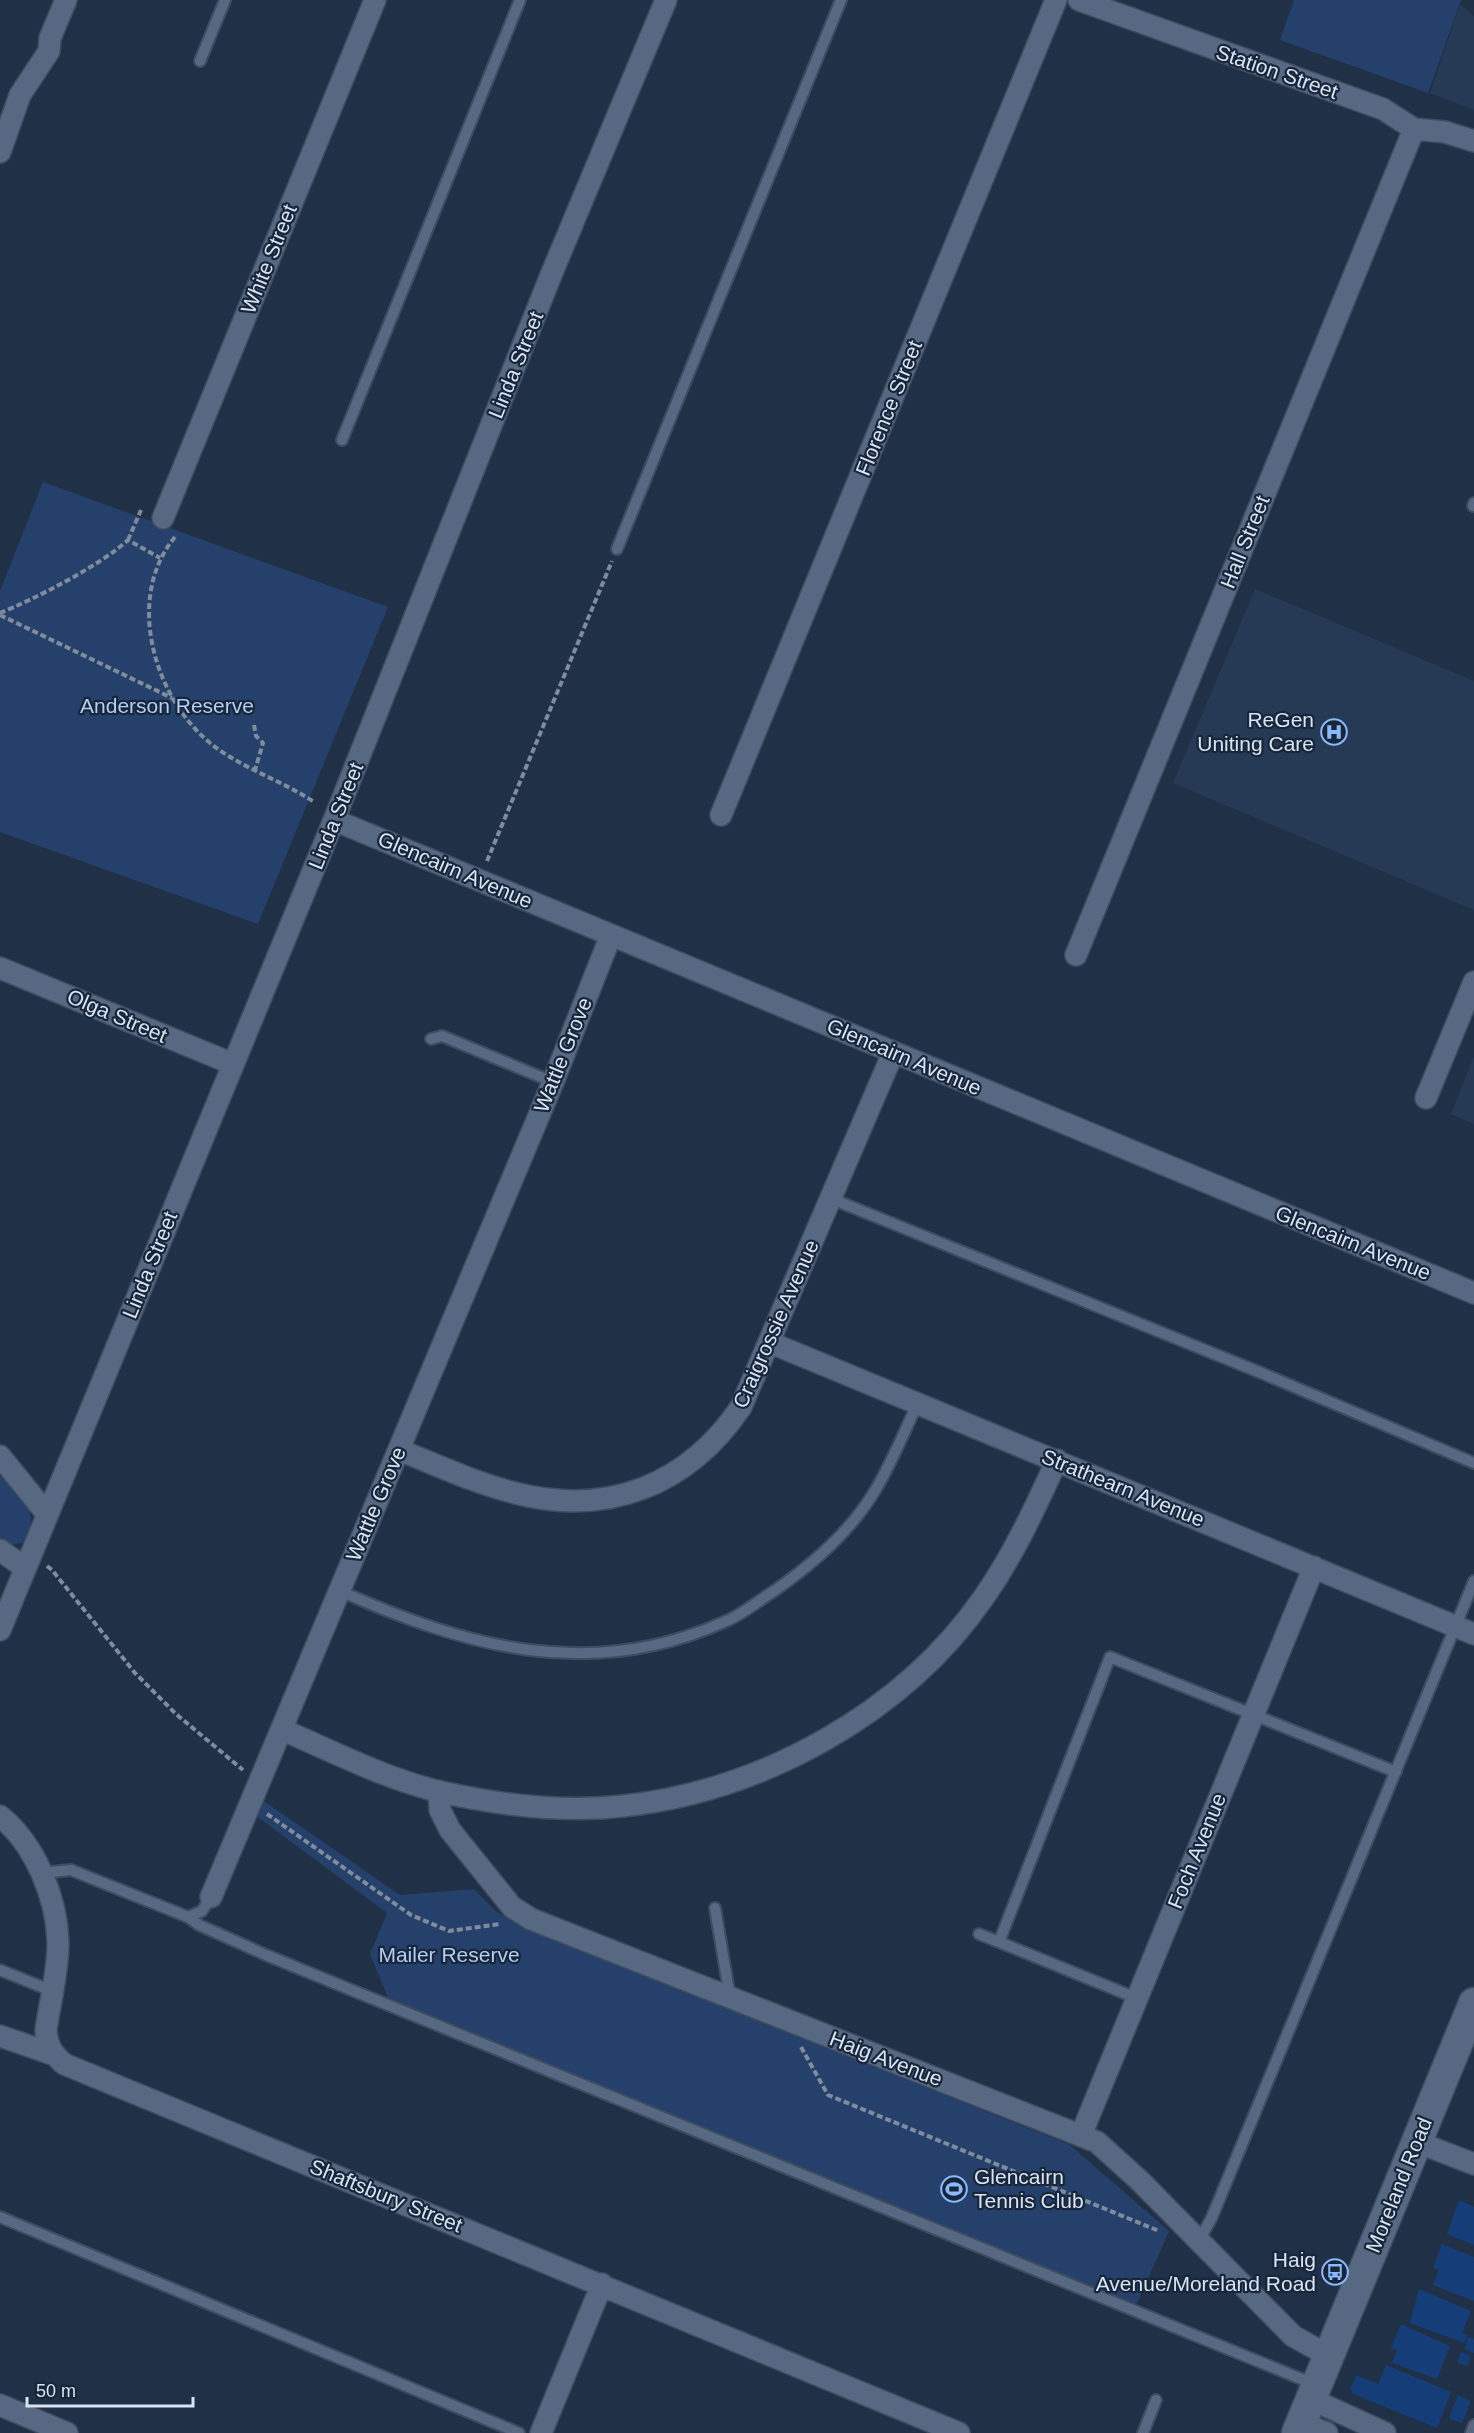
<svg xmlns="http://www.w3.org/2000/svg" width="1474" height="2433" font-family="Helvetica,sans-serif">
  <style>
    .built { fill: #263a56 }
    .green { fill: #25416b }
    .building { fill: #153e79 }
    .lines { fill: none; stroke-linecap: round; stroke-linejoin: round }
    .service-casing { stroke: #3f4c5f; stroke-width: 14 }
    .minor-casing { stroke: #3f4c5f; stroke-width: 24 }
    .secondary-casing { stroke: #3f4c5f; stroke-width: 33 }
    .path { stroke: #7f8c9e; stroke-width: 4; stroke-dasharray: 6 3; stroke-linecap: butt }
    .service { stroke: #576882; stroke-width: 10 }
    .minor { stroke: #576882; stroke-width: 21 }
    .secondary { stroke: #576882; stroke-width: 30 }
    .labels { text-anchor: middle; stroke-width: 4.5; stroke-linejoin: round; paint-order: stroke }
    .street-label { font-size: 21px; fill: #d9e3f2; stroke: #17263b }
    .park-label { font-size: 21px; fill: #b5cdf0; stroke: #17263b }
    .poi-label { font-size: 21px; fill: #d9e3f2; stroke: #17263b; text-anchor: end }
  </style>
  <rect width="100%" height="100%" fill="#203046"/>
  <path class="built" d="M 1460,4 L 1474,16 L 1474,110 L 1430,93 Z
    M 1255,589 L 1474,681 L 1474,910 L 1173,783 Z
    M 1474,1056 L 1474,1124 L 1451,1114 Z"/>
  <path class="green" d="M 1294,0 L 1461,0 L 1428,93 L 1280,40 Z
    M 43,482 L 388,607 L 258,924 L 0,832 L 0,591 Z
    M 0,1469 C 18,1493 45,1514 22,1543 L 9,1545 L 0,1542 Z
    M 258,1797 L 400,1895 L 474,1889 L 497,1912 L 518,1925 L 1070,2145 L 1169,2231 L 1135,2308 L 388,1998 L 370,1954 L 387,1913 L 251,1812 Z"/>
  <path class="building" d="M 1459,2200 L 1474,2207 L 1474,2245 L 1447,2234 Z
    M 1442,2244 L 1474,2257 L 1474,2301 L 1433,2285 L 1439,2270 L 1433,2268 Z
    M 1419,2289 L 1471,2311 L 1462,2333 L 1468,2335 L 1464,2343 L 1410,2323 Z
    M 1401,2324 L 1450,2346 L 1437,2379 L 1392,2363 L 1397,2350 L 1391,2348 Z
    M 1469,2337 L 1474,2339 L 1474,2353 L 1464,2349 Z
    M 1461,2352 L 1471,2356 L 1467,2366 L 1457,2362 Z
    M 1386,2365 L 1451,2392 L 1437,2428 L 1353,2394 L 1351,2388 L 1356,2375 L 1378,2384 Z
    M 1458,2395 L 1471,2401 L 1462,2423 L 1449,2418 Z"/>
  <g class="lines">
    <g class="service-casing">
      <path id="service" d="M 200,61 L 225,0
        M 342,440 L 520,0
        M 1473,506 L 1474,503
        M 617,549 L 841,0
        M 431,1039 L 442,1036 L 553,1082
        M 832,1199 L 1259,1372 L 1474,1463
        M 340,1591 C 467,1647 590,1682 724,1622 C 742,1615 758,1601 774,1591 C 813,1564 852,1530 876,1489 C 892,1462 904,1432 918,1403
        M 41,1873 L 71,1870 L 188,1917 L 202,1911 L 211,1897
        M 715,1908 L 730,1997
        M 188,1917 L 199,1925 L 266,1955 L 1316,2385
        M 979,1934 L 999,1942
        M 0,1970 L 52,1991
        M 1136,1998 L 999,1942 L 1110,1657 L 1396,1772
        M 0,2217 L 519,2433
        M 1199,2241 L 1212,2217 L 1474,1581
        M 1143,2433 L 1156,2400
        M 1471,2433 L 1474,2425"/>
    </g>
    <g class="minor-casing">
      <path id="minor" d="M 1079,0 L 1383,109 L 1414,129 L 1445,132 L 1474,141
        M 0,152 L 20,95 L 49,51 L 50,38 L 66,0
        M 163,518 L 375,0
        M 721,815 L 1056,0
        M 334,820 L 1474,1293
        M 1076,955 L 1414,129
        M 0,968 L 233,1064
        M 1426,1098 L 1474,982
        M 771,1343 L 1474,1634
        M 399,1450 C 437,1465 475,1483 515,1493 C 608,1517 688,1485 741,1407 L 893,1053
        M 0,1456 L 47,1514
        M 0,1550 L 25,1568
        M 0,1630 L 334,820 L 551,275 L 666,0
        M 283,1730 C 334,1752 386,1779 441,1792 C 500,1805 563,1813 623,1806 C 762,1791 904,1713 984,1597 C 1014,1554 1035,1508 1057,1460
        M 439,1791 L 440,1810 L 450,1830 L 512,1907 L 531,1919 L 1097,2142 L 1140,2181 L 1293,2336 L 1329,2356
        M 0,1816 C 36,1845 57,1899 58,1943 C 58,1973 50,2001 46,2030 C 47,2046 52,2053 64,2064 L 959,2433
        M 211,1897 L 553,1082 L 611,935
        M 0,2036 L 52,2054
        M 1081,2135 L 1314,1567
        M 1417,2142 L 1474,2164
        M 1311,2399 L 1385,2433
        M 0,2405 L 67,2433
        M 1301,2423 L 1327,2433
        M 541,2433 L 602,2284"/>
    </g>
    <g class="secondary-casing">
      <path id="secondary" d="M 1297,2433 L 1474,2003"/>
    </g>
    <path class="path" d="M 175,537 C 125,597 153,696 210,743 C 241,768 281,780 314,802
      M 128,540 L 141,510
      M 0,613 C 35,599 101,565 128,540 L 160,558
      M 0,615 L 172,698
      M 254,725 L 256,736 L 263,743 L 255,770
      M 487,861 L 612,561
      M 47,1566 L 52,1570 L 135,1673 L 176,1714 L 243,1770
      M 267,1814 L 411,1915 L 449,1931 L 500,1924
      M 801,2047 L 828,2095 L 1159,2231"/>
    <use href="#service" class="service"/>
    <use href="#minor" class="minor"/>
    <use href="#secondary" class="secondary"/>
  </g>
  <defs>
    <g id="hospital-ring" transform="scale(1.35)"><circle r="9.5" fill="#17263b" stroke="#8cb9fc" stroke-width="1.5"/><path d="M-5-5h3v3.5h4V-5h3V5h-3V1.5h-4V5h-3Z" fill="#8cb9fc"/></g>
    <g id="stadium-ring" transform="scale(1.35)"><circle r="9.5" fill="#17263b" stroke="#8cb9fc" stroke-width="1.5"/><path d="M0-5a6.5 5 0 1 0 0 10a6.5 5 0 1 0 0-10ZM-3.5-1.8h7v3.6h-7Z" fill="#8cb9fc"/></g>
    <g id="bus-ring" transform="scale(1.35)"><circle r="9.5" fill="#17263b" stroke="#8cb9fc" stroke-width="1.5"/><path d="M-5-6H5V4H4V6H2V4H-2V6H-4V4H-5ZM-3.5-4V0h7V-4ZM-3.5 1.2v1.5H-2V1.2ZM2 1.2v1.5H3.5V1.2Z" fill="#8cb9fc"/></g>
  </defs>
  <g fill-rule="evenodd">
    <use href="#hospital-ring" x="1334" y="732"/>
    <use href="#stadium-ring" x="954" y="2189"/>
    <use href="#bus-ring" x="1335" y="2272"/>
  </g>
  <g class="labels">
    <g class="street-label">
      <text transform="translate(1277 72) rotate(19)" y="7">Station Street</text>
      <text transform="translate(269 259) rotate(-68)" y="7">White Street</text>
      <text transform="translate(516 365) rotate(-68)" y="7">Linda Street</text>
      <text transform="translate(889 408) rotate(-68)" y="7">Florence Street</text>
      <text transform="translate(1245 542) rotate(-68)" y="7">Hall Street</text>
      <text transform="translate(336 816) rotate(-68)" y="7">Linda Street</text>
      <text transform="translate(455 870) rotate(23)" y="7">Glencairn Avenue</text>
      <text transform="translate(117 1016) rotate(23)" y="7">Olga Street</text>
      <text transform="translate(563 1055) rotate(-68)" y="7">Wattle Grove</text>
      <text transform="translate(904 1057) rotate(23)" y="7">Glencairn Avenue</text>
      <text transform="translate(1353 1243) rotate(22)" y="7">Glencairn Avenue</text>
      <text transform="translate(150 1265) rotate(-68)" y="7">Linda Street</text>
      <text transform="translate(776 1324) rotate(-66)" y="7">Craigrossie Avenue</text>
      <text transform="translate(1123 1488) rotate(22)" y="7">Strathearn Avenue</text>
      <text transform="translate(376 1504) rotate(-67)" y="7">Wattle Grove</text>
      <text transform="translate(1197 1851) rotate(-68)" y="7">Foch Avenue</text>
      <text transform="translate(886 2059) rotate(21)" y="7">Haig Avenue</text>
      <text transform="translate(1399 2185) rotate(-68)" y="7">Moreland Road</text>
      <text transform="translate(386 2196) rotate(22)" y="7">Shaftsbury Street</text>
    </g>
    <g class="park-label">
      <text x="167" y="713">Anderson Reserve</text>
      <text x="449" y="1962">Mailer Reserve</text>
    </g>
    <g class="poi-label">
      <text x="1314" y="727">ReGen<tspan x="1314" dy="24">Uniting Care</tspan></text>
      <text x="974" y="2184" text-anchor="start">Glencairn<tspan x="974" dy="24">Tennis Club</tspan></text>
      <text x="1316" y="2267">Haig<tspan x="1316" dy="24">Avenue/Moreland Road</tspan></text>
    </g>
  </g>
  <path d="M27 2397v9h166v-9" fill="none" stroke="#d9e3f2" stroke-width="3"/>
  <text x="36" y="2397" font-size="18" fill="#d9e3f2" stroke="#17263b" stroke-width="4.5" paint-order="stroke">50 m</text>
</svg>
